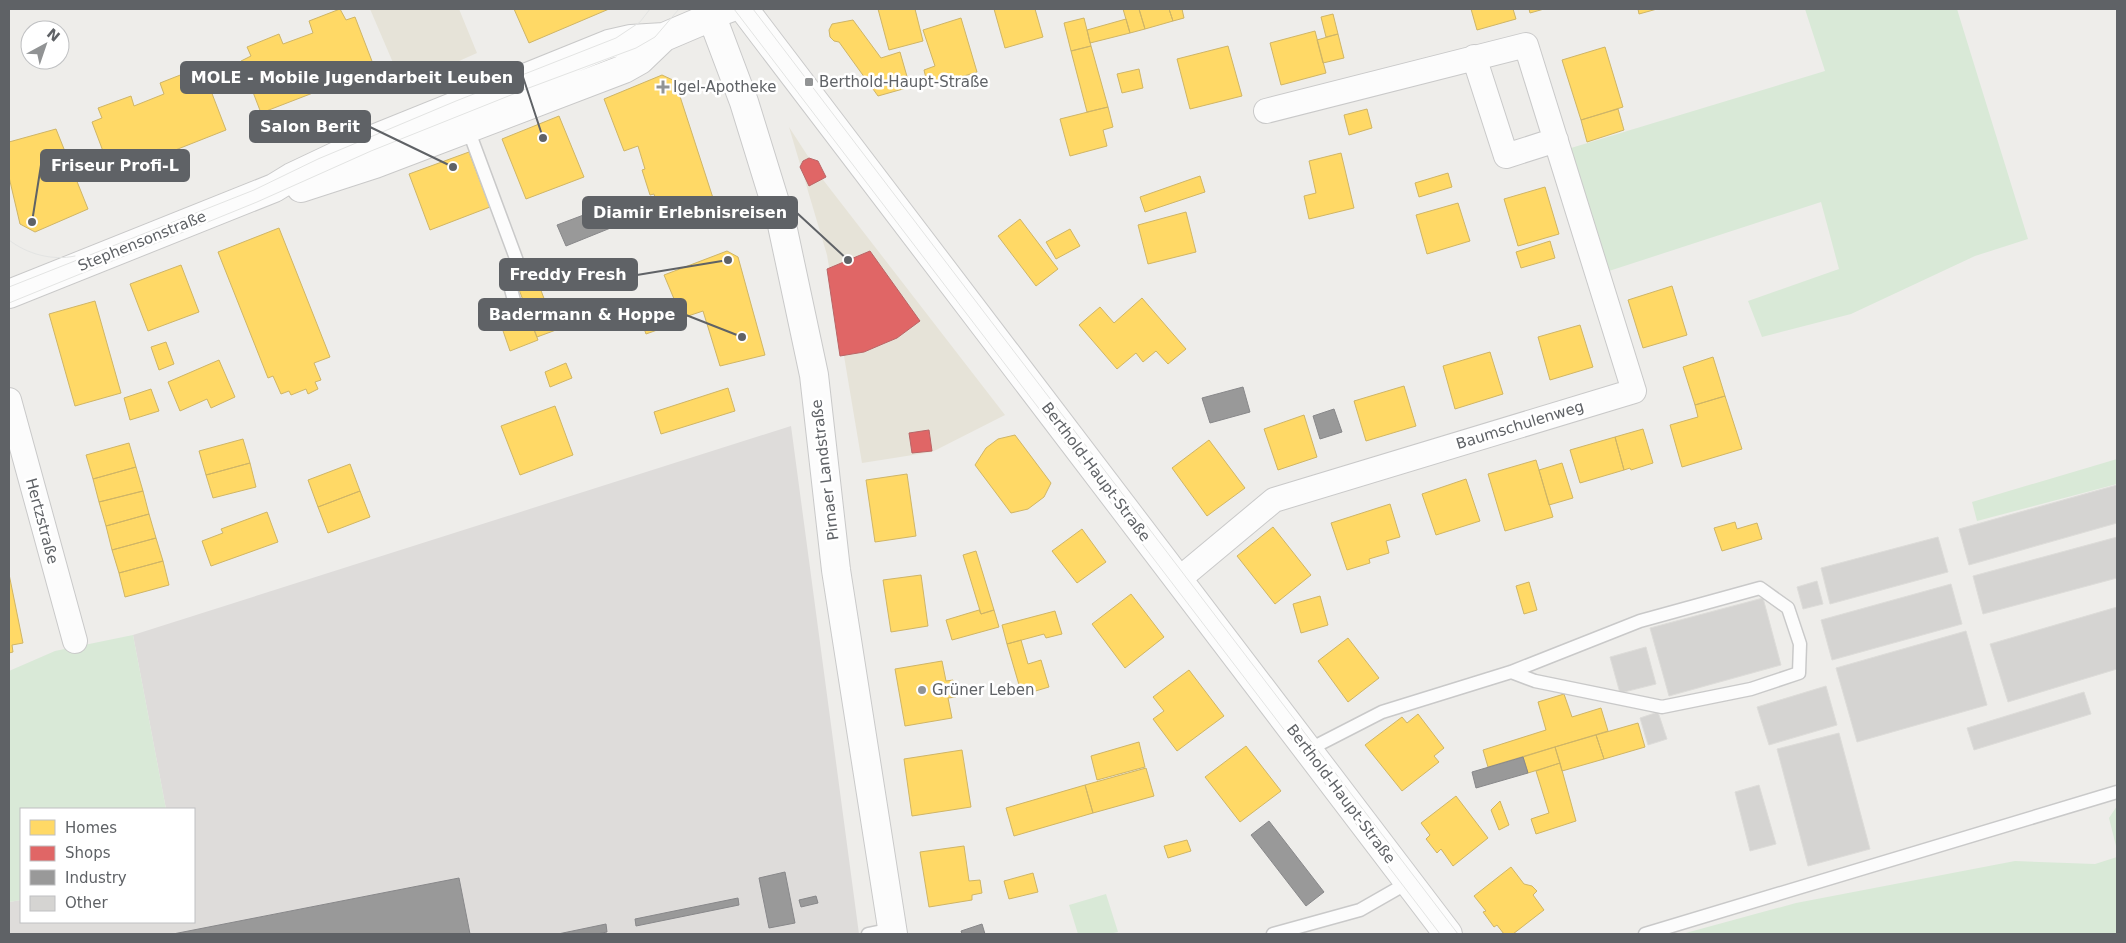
<svg xmlns="http://www.w3.org/2000/svg" width="2126" height="943" font-family="'DejaVu Sans',sans-serif">
  <style>
    .commercial { fill: #e6e3d8 }
    .industrial { fill: #dedcda }
    .green { fill: #d9e9d7 }
    .homes { fill: #ffd966; stroke: #cfb566 }
    .shops { fill: #e06666; stroke: #b96566 }
    .industry { fill: #999; stroke: #88888a }
    .building { fill: #d5d4d2; stroke: #dddcd9 }
    .lines { fill: none; stroke-linecap: round; stroke-linejoin: round }
    .service-casing { stroke: #c9c9c9; stroke-width: 15 }
    .minor-casing { stroke: #c9c9c9; stroke-width: 26 }
    .tertiary-casing { stroke: #c9c9c9; stroke-width: 30 }
    .service { stroke: #fcfcfc; stroke-width: 12 }
    .minor { stroke: #fcfcfc; stroke-width: 24 }
    .tertiary { stroke: #fcfcfc; stroke-width: 28 }
    .tram { stroke: #e3e4e3; stroke-width: 1 }
    .poi-dot { fill: #919394; stroke: #fff; stroke-width: 2 }
    .labels { text-anchor: middle; stroke-width: 5; stroke-linejoin: round; paint-order: stroke }
    .poi-label { font-size: 15px; fill: #5f6266; stroke: #fff; text-anchor: start }
    .street-label { font-size: 15px; fill: #5f6266; stroke: #fff }
    .leader { fill: none; stroke: #5f6266; stroke-width: 2 }
    .callout-dot { fill: #5f6266; stroke: #fff; stroke-width: 2 }
    .callout { fill: #5f6266; stroke: #5f6266; stroke-width: 2 }
    .callout-label { font-size: 16px; text-anchor: middle; font-weight: bold; fill: #fff }
  </style>
  <rect width="100%" height="100%" fill="#eeedea"/>
  <path class="commercial" d="M 370,9 L 459,9 L 477,53 L 403,86 Z
    M 789,127 L 824,181 L 1005,415 L 932,452 L 862,463 L 827,255 Z"/>
  <path class="industrial" d="M 791,426 L 859,934 L 9,934 L 9,902 L 21,900 L 21,922 L 194,922 L 194,809 L 166,809 L 133,635 Z"/>
  <path class="green" d="M 1805,9 L 1957,9 L 2028,239 L 1975,256 L 1851,314 L 1762,337 L 1748,301 L 1839,269 L 1821,202 L 1609,271 L 1571,148 L 1825,71 Z
    M 2117,459 L 2117,484 L 1977,521 L 1972,502 Z
    M 133,635 L 166,809 L 21,809 L 21,900 L 9,902 L 9,671 L 55,651 Z
    M 2117,806 L 2117,850 L 2109,818 Z
    M 2117,857 L 2117,934 L 1682,934 L 1796,903 L 2015,861 L 2095,864 Z
    M 1106,894 L 1118,932 L 1109,934 L 1078,934 L 1069,905 Z"/>
  <path class="homes" d="M 340,9 L 346,20 L 355,17 L 375,69 L 261,113 L 241,61 L 251,56 L 247,47 L 279,34 L 283,44 L 313,33 L 309,21 Z
    M 514,9 L 609,9 L 529,43 Z
    M 878,9 L 915,9 L 923,41 L 889,50 Z
    M 994,9 L 1035,9 L 1043,37 L 1005,48 Z
    M 1123,9 L 1139,9 L 1145,29 L 1130,33 Z
    M 1139,9 L 1169,9 L 1173,21 L 1145,29 Z
    M 1169,9 L 1182,9 L 1184,18 L 1173,21 Z
    M 1471,9 L 1513,9 L 1516,19 L 1477,30 Z
    M 1529,9 L 1544,9 L 1530,13 Z
    M 1638,9 L 1657,9 L 1639,14 Z
    M 1333,14 L 1338,34 L 1326,37 L 1321,17 Z
    M 961,18 L 977,72 L 928,87 L 924,70 L 935,66 L 923,30 Z
    M 1084,18 L 1091,46 L 1071,51 L 1064,23 Z
    M 1126,19 L 1130,33 L 1090,43 L 1087,30 Z
    M 853,20 L 881,58 L 900,52 L 910,87 L 878,96 L 839,42 L 834,41 L 830,37 L 829,30 L 832,24 Z
    M 1315,31 L 1326,73 L 1281,85 L 1270,43 Z
    M 1338,34 L 1344,58 L 1323,63 L 1317,40 Z
    M 1091,46 L 1108,107 L 1087,112 L 1071,51 Z
    M 1228,46 L 1242,96 L 1190,109 L 1177,59 Z
    M 1605,47 L 1623,107 L 1581,120 L 1562,60 Z
    M 1139,69 L 1143,88 L 1122,93 L 1117,74 Z
    M 193,70 L 198,82 L 206,78 L 226,130 L 112,175 L 92,122 L 102,118 L 98,108 L 131,96 L 134,106 L 164,94 L 160,83 Z
    M 662,75 L 675,81 L 713,198 L 660,215 L 654,194 L 650,195 L 642,170 L 645,169 L 638,146 L 624,151 L 604,99 Z
    M 1108,107 L 1113,127 L 1103,130 L 1107,146 L 1070,156 L 1060,119 Z
    M 1367,109 L 1372,128 L 1349,135 L 1344,115 Z
    M 1618,109 L 1624,130 L 1587,142 L 1581,120 Z
    M 559,116 L 584,177 L 526,199 L 502,139 Z
    M 56,129 L 88,209 L 35,232 L 20,224 L 9,177 L 9,142 Z
    M 469,152 L 490,207 L 430,230 L 409,174 Z
    M 1341,153 L 1354,208 L 1309,219 L 1304,196 L 1316,193 L 1309,161 Z
    M 1448,173 L 1452,187 L 1419,197 L 1415,183 Z
    M 1200,176 L 1205,192 L 1145,212 L 1140,197 Z
    M 1545,187 L 1559,234 L 1518,246 L 1504,199 Z
    M 1458,203 L 1470,241 L 1427,254 L 1416,215 Z
    M 1186,212 L 1196,252 L 1148,264 L 1138,225 Z
    M 1020,219 L 1058,269 L 1036,286 L 998,236 Z
    M 279,228 L 330,357 L 314,363 L 321,380 L 315,382 L 318,389 L 308,394 L 306,389 L 291,395 L 289,391 L 281,394 L 273,376 L 268,378 L 218,252 Z
    M 1070,229 L 1080,246 L 1056,259 L 1046,242 Z
    M 1550,241 L 1555,258 L 1521,268 L 1516,252 Z
    M 727,251 L 738,257 L 765,355 L 720,366 L 703,311 L 682,318 L 664,275 Z
    M 181,265 L 199,312 L 148,331 L 130,284 Z
    M 537,280 L 556,330 L 537,337 L 518,287 Z
    M 1672,286 L 1687,335 L 1643,348 L 1628,300 Z
    M 1142,298 L 1186,349 L 1168,364 L 1156,351 L 1143,362 L 1136,353 L 1117,369 L 1079,325 L 1100,307 L 1114,323 Z
    M 95,301 L 121,393 L 75,406 L 49,314 Z
    M 666,302 L 674,324 L 646,334 L 638,312 Z
    M 528,315 L 538,340 L 510,351 L 501,325 Z
    M 1580,325 L 1593,367 L 1550,380 L 1538,337 Z
    M 166,342 L 174,364 L 159,370 L 151,347 Z
    M 1490,352 L 1503,394 L 1455,409 L 1443,366 Z
    M 1713,357 L 1725,396 L 1695,405 L 1683,367 Z
    M 219,360 L 235,397 L 211,408 L 207,399 L 180,411 L 168,382 Z
    M 566,363 L 572,378 L 550,387 L 545,372 Z
    M 1404,386 L 1416,426 L 1366,441 L 1354,401 Z
    M 728,388 L 735,411 L 661,434 L 654,412 Z
    M 151,389 L 159,411 L 130,420 L 124,398 Z
    M 1725,396 L 1742,449 L 1682,467 L 1670,425 L 1698,417 L 1695,405 Z
    M 555,406 L 573,455 L 520,475 L 501,426 Z
    M 1304,415 L 1317,457 L 1278,470 L 1264,429 Z
    M 1643,429 L 1653,463 L 1631,470 L 1630,468 L 1624,470 L 1615,437 Z
    M 1015,435 L 1051,483 L 1044,497 L 1028,509 L 1011,513 L 975,465 L 986,448 L 998,439 Z
    M 1615,437 L 1624,470 L 1580,483 L 1570,450 Z
    M 243,439 L 250,463 L 206,475 L 199,451 Z
    M 1209,440 L 1245,488 L 1207,516 L 1172,468 Z
    M 129,443 L 136,467 L 93,479 L 86,455 Z
    M 1536,460 L 1553,517 L 1505,531 L 1488,474 Z
    M 250,463 L 256,487 L 213,498 L 206,475 Z
    M 1562,463 L 1573,498 L 1549,505 L 1539,470 Z
    M 350,464 L 360,491 L 318,507 L 308,480 Z
    M 136,467 L 143,491 L 99,502 L 93,479 Z
    M 907,474 L 916,536 L 875,542 L 866,480 Z
    M 1466,479 L 1480,521 L 1436,535 L 1422,494 Z
    M 143,491 L 149,514 L 106,526 L 99,502 Z
    M 360,491 L 370,517 L 328,533 L 318,507 Z
    M 1390,504 L 1400,537 L 1386,541 L 1389,553 L 1369,559 L 1370,563 L 1347,570 L 1331,523 Z
    M 267,512 L 278,542 L 211,566 L 202,541 L 223,533 L 221,529 Z
    M 149,514 L 156,538 L 112,550 L 106,526 Z
    M 1735,522 L 1737,529 L 1757,523 L 1762,539 L 1722,551 L 1714,528 Z
    M 1273,527 L 1311,575 L 1275,604 L 1237,556 Z
    M 1082,529 L 1106,562 L 1077,583 L 1052,551 Z
    M 156,538 L 163,561 L 119,573 L 112,550 Z
    M 976,551 L 994,610 L 981,614 L 963,555 Z
    M 163,561 L 169,585 L 125,597 L 119,573 Z
    M 9,574 L 23,643 L 12,645 L 13,652 L 9,653 Z
    M 921,575 L 928,626 L 891,632 L 883,580 Z
    M 1529,582 L 1537,610 L 1524,614 L 1516,586 Z
    M 1131,594 L 1164,637 L 1125,668 L 1092,624 Z
    M 1320,596 L 1328,625 L 1301,633 L 1293,604 Z
    M 979,610 L 981,614 L 994,610 L 999,627 L 952,640 L 946,620 Z
    M 1055,611 L 1062,634 L 1046,638 L 1044,634 L 1007,644 L 1002,625 Z
    M 1348,638 L 1379,678 L 1348,702 L 1318,661 Z
    M 1021,640 L 1028,664 L 1041,660 L 1049,687 L 1022,695 L 1007,644 Z
    M 942,661 L 946,681 L 953,680 L 956,697 L 948,698 L 952,718 L 905,726 L 895,669 Z
    M 1189,670 L 1224,716 L 1177,751 L 1153,719 L 1164,711 L 1153,697 Z
    M 1564,694 L 1572,717 L 1601,708 L 1608,731 L 1488,767 L 1483,750 L 1546,730 L 1538,702 Z
    M 1418,714 L 1444,748 L 1434,756 L 1439,762 L 1402,791 L 1365,745 L 1402,717 L 1407,723 Z
    M 1638,723 L 1645,747 L 1604,759 L 1596,735 Z
    M 1596,735 L 1604,759 L 1562,771 L 1555,747 Z
    M 1139,742 L 1145,767 L 1097,780 L 1091,756 Z
    M 1246,746 L 1281,791 L 1240,822 L 1205,777 Z
    M 1555,747 L 1560,763 L 1528,773 L 1523,757 Z
    M 962,750 L 971,807 L 912,816 L 904,759 Z
    M 1560,763 L 1576,821 L 1536,834 L 1531,819 L 1549,813 L 1536,771 Z
    M 1146,768 L 1154,796 L 1093,813 L 1085,785 Z
    M 1085,785 L 1093,813 L 1014,836 L 1006,808 Z
    M 1456,796 L 1488,838 L 1453,866 L 1441,849 L 1437,853 L 1426,839 L 1430,835 L 1421,823 Z
    M 1500,801 L 1509,825 L 1499,830 L 1491,810 Z
    M 1187,840 L 1191,851 L 1168,858 L 1164,846 Z
    M 964,846 L 969,881 L 980,880 L 982,893 L 972,895 L 972,900 L 929,907 L 920,852 Z
    M 1511,867 L 1524,884 L 1532,886 L 1537,891 L 1533,895 L 1544,910 L 1513,934 L 1504,934 L 1497,925 L 1494,927 L 1483,912 L 1486,911 L 1474,896 Z
    M 1033,873 L 1038,892 L 1009,899 L 1004,881 Z"/>
  <path class="shops" d="M 809,158 L 818,161 L 826,177 L 809,186 L 800,167 L 803,161 Z
    M 870,251 L 920,321 L 897,338 L 885,343 L 864,352 L 840,356 L 827,269 Z
    M 929,430 L 932,451 L 912,453 L 909,433 Z"/>
  <path class="industry" d="M 610,205 L 618,225 L 566,246 L 557,225 Z
    M 1243,387 L 1250,412 L 1210,423 L 1202,398 Z
    M 1334,409 L 1342,432 L 1320,439 L 1313,416 Z
    M 1523,757 L 1528,773 L 1476,788 L 1472,772 Z
    M 1269,821 L 1324,892 L 1306,906 L 1251,835 Z
    M 785,872 L 795,923 L 769,928 L 759,878 Z
    M 459,878 L 470,934 L 173,934 Z
    M 816,896 L 818,903 L 801,907 L 799,900 Z
    M 738,898 L 739,905 L 636,926 L 635,919 Z
    M 606,924 L 607,932 L 597,934 L 558,934 Z
    M 982,924 L 985,934 L 962,934 L 961,931 Z"/>
  <path class="building" d="M 2117,485 L 2117,523 L 1969,565 L 1959,529 Z
    M 1938,537 L 1948,572 L 1830,604 L 1821,568 Z
    M 2117,537 L 2117,578 L 1983,614 L 1973,576 Z
    M 1817,581 L 1823,604 L 1803,609 L 1797,587 Z
    M 1951,584 L 1962,624 L 1832,660 L 1821,620 Z
    M 1763,598 L 1781,665 L 1669,696 L 1650,628 Z
    M 2117,607 L 2117,669 L 2008,702 L 1990,644 Z
    M 1966,631 L 1987,705 L 1857,742 L 1836,668 Z
    M 1646,647 L 1656,684 L 1620,693 L 1610,657 Z
    M 1826,686 L 1837,725 L 1769,745 L 1757,707 Z
    M 2084,692 L 2091,714 L 1974,750 L 1967,728 Z
    M 1658,712 L 1667,739 L 1648,745 L 1640,718 Z
    M 1839,733 L 1870,849 L 1808,866 L 1777,749 Z
    M 1759,785 L 1776,844 L 1750,851 L 1735,792 Z"/>
  <g class="lines">
    <g class="service-casing">
      <path id="service" d="M 468,129 L 517,261 L 509,282 L 515,304
        M 1308,750 L 1382,712 L 1511,672 L 1640,621 L 1760,588 L 1788,608 L 1800,644 L 1799,673 L 1751,689 L 1662,707 L 1535,681 L 1511,672
        M 868,934 L 892,929
        M 1273,934 L 1360,910 L 1409,882
        M 1645,934 L 2117,792"/>
    </g>
    <g class="minor-casing">
      <path id="minor" d="M 711,17 L 733,9
        M 1474,57 L 1506,156 L 1556,140
        M 9,400 L 75,641
        M 1178,580 L 1274,500 L 1634,391 L 1526,45 L 1266,111"/>
    </g>
    <g class="tertiary-casing">
      <path id="tertiary" d="M 709,9 L 744,102 L 782,225 L 814,375 L 836,570 L 893,934
        M 744,9 L 1448,934
        M 301,188 L 375,164 L 624,69 L 640,60 L 664,37
        M 9,294 L 274,188 L 292,177 L 366,142 L 609,44 L 631,39 L 664,37 L 711,17"/>
    </g>
    <use href="#service" class="service"/>
    <use href="#minor" class="minor"/>
    <use href="#tertiary" class="tertiary"/>
    <path class="tram" d="M 734,9 L 1440,934
      M 753,9 L 1458,934
      M 9,240 C 27,254 52,261 75,256
      M 9,287 L 254,190 L 318,159 L 456,101 L 616,38 L 640,22 L 650,9
      M 9,303 L 257,202 L 371,151 L 526,89 L 636,48 L 655,37 L 679,9"/>
  </g>
  <g class="poi-dot">
    <rect x="804" y="77" width="10" height="10" rx="2.5"/>
    <path d="M660.5 79.5h5v5h5v5h-5v5h-5v-5h-5v-5h5z"/>
    <circle cx="922" cy="690" r="5"/>
  </g>
  <g class="labels">
    <g class="poi-label">
      <text x="819" y="87">Berthold-Haupt-Straße</text>
      <text x="673" y="92">Igel-Apotheke</text>
      <text x="932" y="695">Grüner Leben</text>
    </g>
    <g class="street-label">
      <text transform="translate(142 241) rotate(-22)" y="5">Stephensonstraße</text>
      <text transform="translate(1520 425) rotate(-17)" y="5">Baumschulenweg</text>
      <text transform="translate(825 470) rotate(-97)" y="5">Pirnaer Landstraße</text>
      <text transform="translate(1096 472) rotate(53)" y="5">Berthold-Haupt-Straße</text>
      <text transform="translate(42 521) rotate(75)" y="5">Hertzstraße</text>
      <text transform="translate(1341 794) rotate(53)" y="5">Berthold-Haupt-Straße</text>
    </g>
  </g>
  <path class="leader" d="M543 138L523 77M453 167L370 127M32 222L41 165M848 260L797 213M728 260L637 275M742 337L686 315"/>
  <g class="callout-dot">
    <circle cx="543" cy="138" r="5"/>
    <circle cx="453" cy="167" r="5"/>
    <circle cx="32" cy="222" r="5"/>
    <circle cx="848" cy="260" r="5"/>
    <circle cx="728" cy="260" r="5"/>
    <circle cx="742" cy="337" r="5"/>
  </g>
  <g class="callout">
    <rect x="181" y="62" width="342" height="31" rx="5"/>
    <rect x="250" y="111" width="120" height="31" rx="5"/>
    <rect x="41" y="150" width="148" height="31" rx="5"/>
    <rect x="583" y="197" width="214" height="31" rx="5"/>
    <rect x="500" y="259" width="137" height="31" rx="5"/>
    <rect x="479" y="299" width="207" height="31" rx="5"/>
  </g>
  <g class="callout-label">
    <text x="352" y="83">MOLE - Mobile Jugendarbeit Leuben</text>
    <text x="310" y="132">Salon Berit</text>
    <text x="115" y="171">Friseur Profi-L</text>
    <text x="690" y="218">Diamir Erlebnisreisen</text>
    <text x="568" y="280">Freddy Fresh</text>
    <text x="582" y="320">Badermann &amp; Hoppe</text>
  </g>
  <rect width="2126" height="943" fill="none" stroke="#5f6266" stroke-width="20"/>
  <rect x="20" y="808" width="175" height="115" fill="#ffffff" stroke="#bfc0c2"/>
  <rect x="30" y="820" width="25" height="15" fill="#ffd966" stroke="#bfc0c2"/>
  <text x="65" y="833" font-size="15" fill="#5f6266">Homes</text>
  <rect x="30" y="846" width="25" height="15" fill="#e06666" stroke="#bfc0c2"/>
  <text x="65" y="858" font-size="15" fill="#5f6266">Shops</text>
  <rect x="30" y="870" width="25" height="15" fill="#999999" stroke="#bfc0c2"/>
  <text x="65" y="883" font-size="15" fill="#5f6266">Industry</text>
  <rect x="30" y="896" width="25" height="15" fill="#d5d4d2" stroke="#bfc0c2"/>
  <text x="65" y="908" font-size="15" fill="#5f6266">Other</text>
  <g transform="translate(45 45) rotate(40)"><circle r="24" fill="#ffffff" stroke="#bfc0c2"/>
  <path d="M0-4L9 19L0 12L-9 19Z" fill="#919394"/>
  <text y="-8" font-size="14" font-weight="bold" text-anchor="middle" fill="#5f6266">N</text>
  </g>
</svg>
